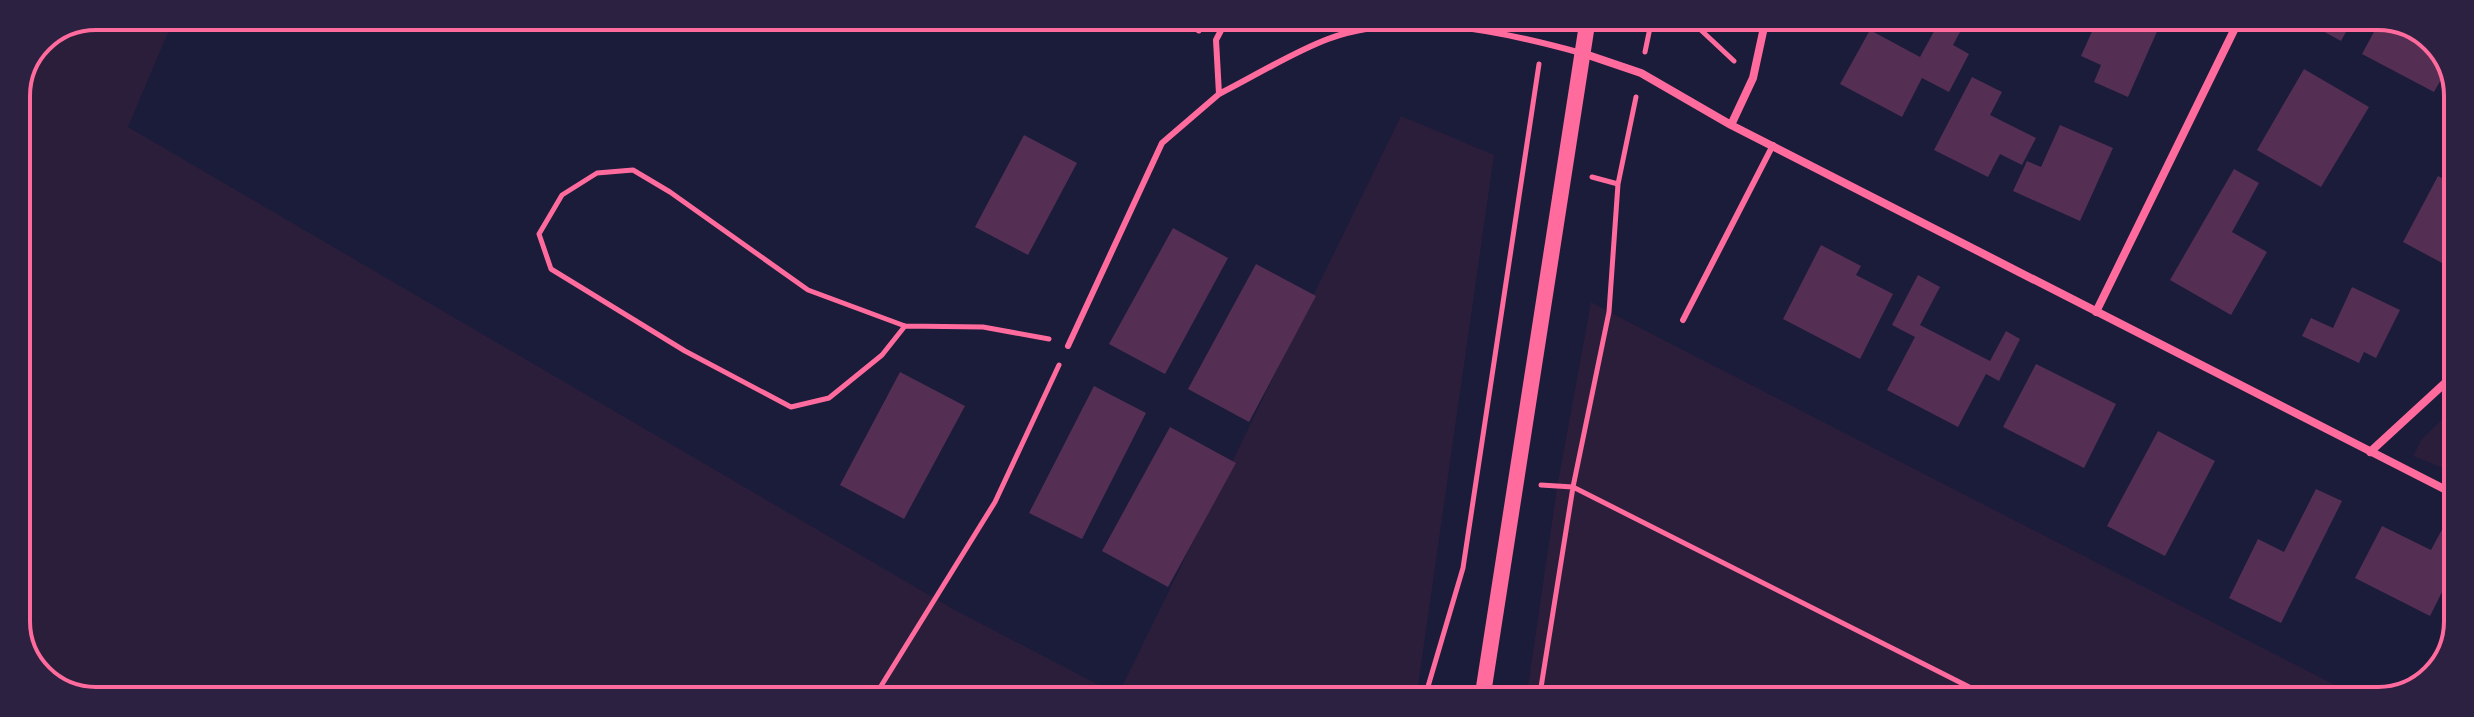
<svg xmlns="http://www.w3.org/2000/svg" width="2474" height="717" font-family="'Varela Round',sans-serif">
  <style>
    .green { fill: #2a1e3b }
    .building { fill: #542f53 }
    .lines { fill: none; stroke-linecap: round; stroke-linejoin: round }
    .path { stroke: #ff6b9d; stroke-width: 5 }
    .service { stroke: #ff6b9d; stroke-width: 6 }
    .minor { stroke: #ff6b9d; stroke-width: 8 }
    .secondary { stroke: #ff6b9d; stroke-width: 16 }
    .rim { fill: none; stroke: #ff6b9d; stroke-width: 4 }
  </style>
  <rect width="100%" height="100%" fill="#1b1b3a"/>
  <path class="green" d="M 96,16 L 175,16 L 128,127 L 953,609 L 1118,695 L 1401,116 L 1494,155 L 1416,700 L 76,698 L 35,674 L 17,631 L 16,95 L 40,39 Z
    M 1591,302 L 1609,312 L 2366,701 L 1526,700 L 1557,488 Z
    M 2456,406 L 2456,473 L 2413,456 L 2422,439 Z"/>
  <path class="building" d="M 1927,18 L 1966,21 L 1953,45 L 1969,54 L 1949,92 L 1922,78 L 1902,117 L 1840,84 L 1870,30 L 1920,57 L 1938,24 Z
    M 2098,18 L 2163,18 L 2128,97 L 2094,82 L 2101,65 L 2081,56 Z
    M 2299,18 L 2329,19 L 2353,19 L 2341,41 Z
    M 2381,19 L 2398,19 L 2439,43 L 2448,67 L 2434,92 L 2362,54 Z
    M 2304,69 L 2369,107 L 2321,187 L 2257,150 Z
    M 1972,77 L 2002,92 L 1990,115 L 2036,138 L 2022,165 L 2000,154 L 1988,177 L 1934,150 Z
    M 2060,125 L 2113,148 L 2080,221 L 2013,191 L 2027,161 L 2041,167 Z
    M 1024,135 L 1077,163 L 1028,255 L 975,227 Z
    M 2234,169 L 2259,183 L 2232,232 L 2267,252 L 2231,315 L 2170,280 Z
    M 2438,176 L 2457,186 L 2457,271 L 2403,242 Z
    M 1173,228 L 1228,258 L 1165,374 L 1109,344 Z
    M 1821,245 L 1861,266 L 1856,275 L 1893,294 L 1860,359 L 1783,319 Z
    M 1256,264 L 1316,296 L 1249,422 L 1188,389 Z
    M 1918,275 L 1940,287 L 1920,325 L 1990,361 L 2006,331 L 2020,339 L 1999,381 L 1986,374 L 1958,427 L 1887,390 L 1915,337 L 1892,325 Z
    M 2352,287 L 2400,310 L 2376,358 L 2364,352 L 2359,363 L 2302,336 L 2311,318 L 2333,328 Z
    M 2036,364 L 2116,404 L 2084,468 L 2003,427 Z
    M 900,372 L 965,406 L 904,519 L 840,485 Z
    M 1094,386 L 1146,413 L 1082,539 L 1029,513 Z
    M 1170,427 L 1236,463 L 1168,587 L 1102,551 Z
    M 2158,431 L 2215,461 L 2165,556 L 2107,526 Z
    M 2316,489 L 2342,501 L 2281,623 L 2229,598 L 2258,539 L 2284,552 Z
    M 2446,522 L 2456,527 L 2456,586 L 2447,582 L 2430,616 L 2355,578 L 2382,526 L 2431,550 Z"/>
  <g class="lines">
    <path class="path" d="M 1175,17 L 1199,31
      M 1688,18 L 1734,61
      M 1645,52 L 1652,18
      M 1592,177 L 1618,184
      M 905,326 L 882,355 L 829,398 L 791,407 L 685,351 L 551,269 L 539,234 L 562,195 L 597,173 L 633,170 L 670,192 L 808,290 L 905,326 L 983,327 L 1049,339
      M 1541,485 L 1573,487 L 1997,701
      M 873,699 L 995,502 L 1059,365
      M 1424,700 L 1463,568 L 1539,64
      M 1539,700 L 1573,487 L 1609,312 L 1618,184 L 1636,97"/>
    <path class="service" d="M 1219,94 C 1255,76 1291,53 1328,39 C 1409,10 1501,31 1581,53
      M 1683,320 L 1773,145
      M 1068,346 L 1162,143 L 1219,94 L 1216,40 L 1228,17"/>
    <path class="minor" d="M 1582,53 L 1641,73 L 1731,125 L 2456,495
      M 1731,125 L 1753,78 L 1766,18
      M 2096,312 L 2240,18
      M 2370,452 L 2457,372"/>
    <path class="secondary" d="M 1482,700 L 1588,18"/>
  </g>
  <path d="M0 0H2474V717H0ZM96 30H2378A66 66 0 0 1 2444 96V621A66 66 0 0 1 2378 687H96A66 66 0 0 1 30 621V96A66 66 0 0 1 96 30Z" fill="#2d2142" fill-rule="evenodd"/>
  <path class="rim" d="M96 30H2378A66 66 0 0 1 2444 96V621A66 66 0 0 1 2378 687H96A66 66 0 0 1 30 621V96A66 66 0 0 1 96 30Z"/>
</svg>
